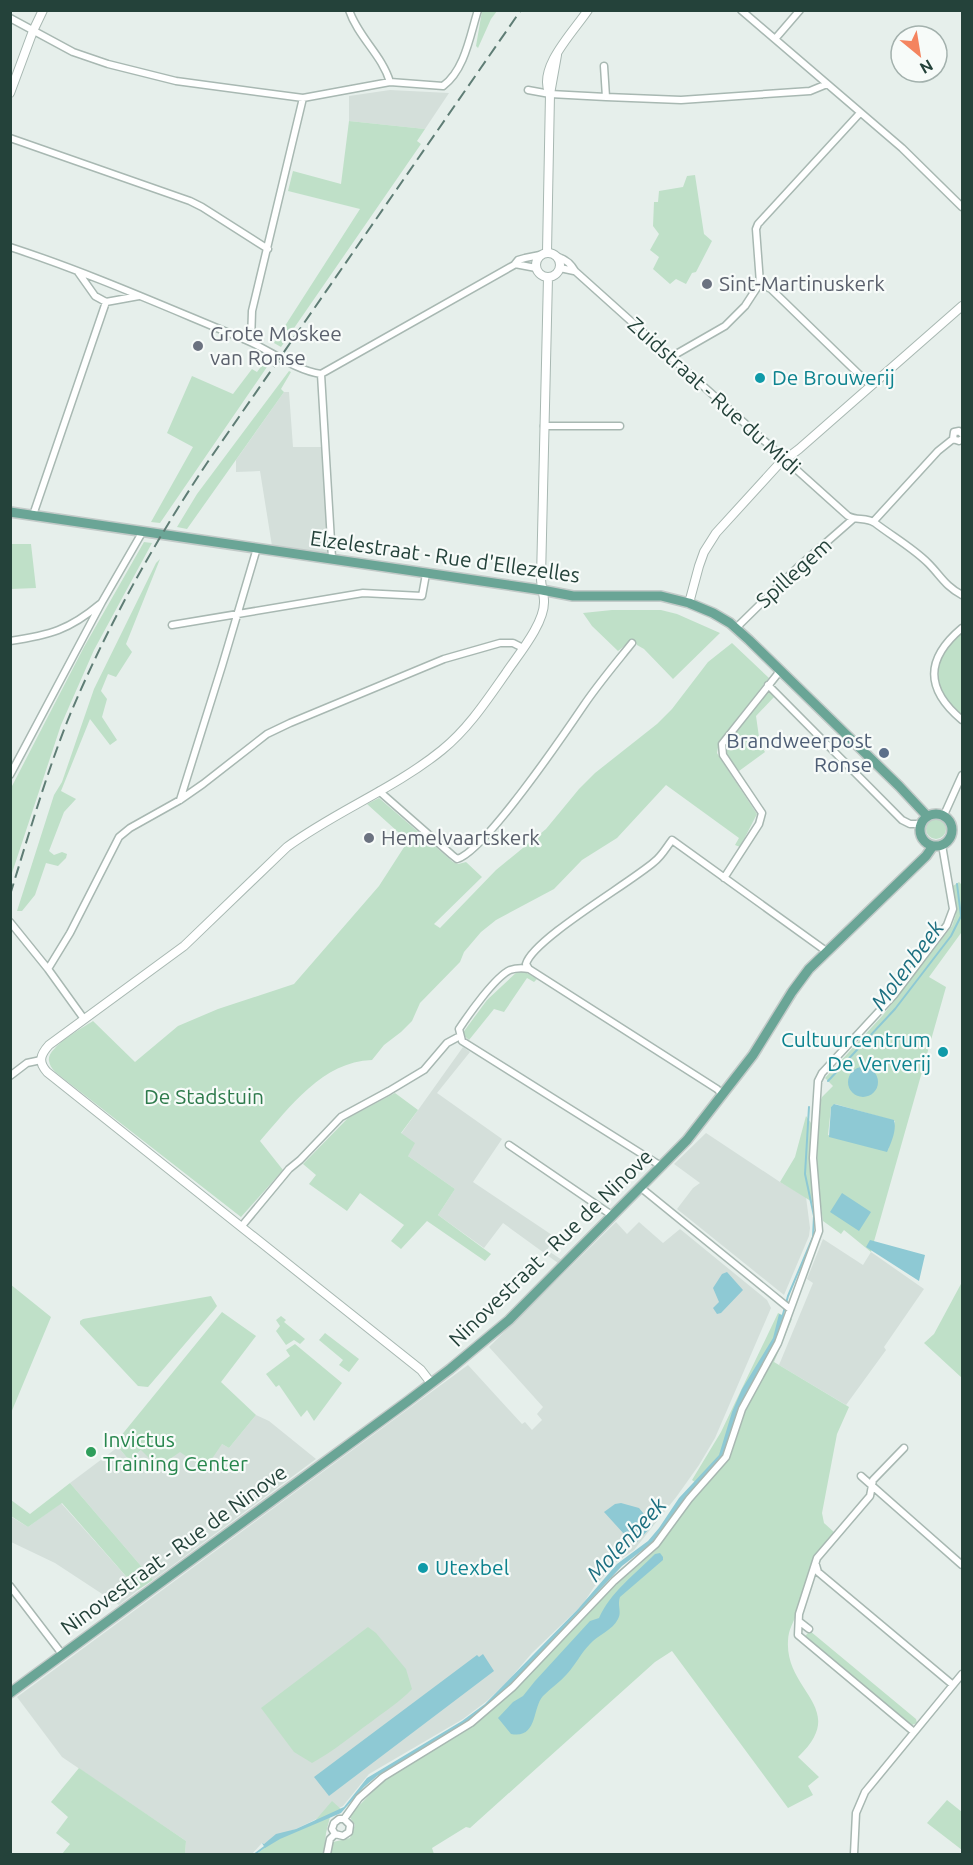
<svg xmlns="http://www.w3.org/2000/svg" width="973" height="1865" font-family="Ubuntu,sans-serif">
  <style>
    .built { fill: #d4dfda }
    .green { fill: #bfe0c8; fill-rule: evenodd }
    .water { fill: #8ec9d4 }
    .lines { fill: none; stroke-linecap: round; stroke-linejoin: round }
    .stream { stroke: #8ec9d4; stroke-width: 2 }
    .minor-casing { stroke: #a8b8b2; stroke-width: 9 }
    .tertiary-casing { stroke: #a8b8b2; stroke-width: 10 }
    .primary-casing { stroke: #c2cac8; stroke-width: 12 }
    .minor { stroke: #fff; stroke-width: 6 }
    .tertiary { stroke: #fff; stroke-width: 8 }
    .primary { stroke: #6aa596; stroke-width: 9 }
    .rail { stroke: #5f7d75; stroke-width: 2; stroke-dasharray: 12 6; stroke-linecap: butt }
    .worship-dot { fill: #6b7280; stroke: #f7fbf9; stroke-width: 2 }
    .culture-dot { fill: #0f9aa8; stroke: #f7fbf9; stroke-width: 2 }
    .service-dot { fill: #5c6f8a; stroke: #f7fbf9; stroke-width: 2 }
    .leisure-dot { fill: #2e9e5b; stroke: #f7fbf9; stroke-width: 2 }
    .labels { text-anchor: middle; stroke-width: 4.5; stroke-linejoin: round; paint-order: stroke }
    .worship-label { font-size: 21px; fill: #5b616d; stroke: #f7fbf9; text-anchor: start }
    .culture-label { font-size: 21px; fill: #0d838f; stroke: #f7fbf9; text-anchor: start }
    .street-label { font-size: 21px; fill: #24423a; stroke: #f7fbf9 }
    .service-label { font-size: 21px; fill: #4e5e75; stroke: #f7fbf9; text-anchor: end }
    .park-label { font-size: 21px; fill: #2d7a4b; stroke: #f7fbf9 }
    .leisure-label { font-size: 21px; fill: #27864d; stroke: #f7fbf9; text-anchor: start }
    .water-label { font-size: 22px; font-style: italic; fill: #1c6f80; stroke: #f7fbf9 }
  </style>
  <rect width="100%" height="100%" fill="#e6efeb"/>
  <path class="built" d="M 390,90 L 449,93 L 425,129 L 349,121 L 349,96 Z
    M 284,392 L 289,392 L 293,447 L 323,447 L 330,553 L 272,546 L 260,471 L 236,472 L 236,460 Z
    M 463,1047 L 470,1052 L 437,1093 L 502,1139 L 473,1182 L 555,1237 L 547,1250 L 562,1260 L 558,1263 L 503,1223 L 484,1248 L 438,1215 L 455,1189 L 408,1156 L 401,1134 Z
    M 706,1133 L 780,1182 L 806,1197 L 810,1228 L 809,1236 L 784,1295 L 677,1209 L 693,1188 L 700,1183 L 674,1164 Z
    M 616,1222 L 627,1234 L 639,1222 L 663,1243 L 680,1229 L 767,1300 L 771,1308 L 715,1438 L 699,1465 L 677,1496 L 634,1550 L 616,1562 L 594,1587 L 583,1604 L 532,1653 L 508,1681 L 487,1701 L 463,1719 L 369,1774 L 343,1806 L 296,1829 L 277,1835 L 264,1844 L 262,1843 L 252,1854 L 185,1854 L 186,1841 L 62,1757 L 17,1697 L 468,1365 L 522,1424 L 525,1422 L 532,1430 L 542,1420 L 537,1414 L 543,1407 L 489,1347 Z
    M 823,1239 L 863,1265 L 871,1252 L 924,1289 L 884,1347 L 886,1350 L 846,1405 L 779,1365 L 813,1283 L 807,1279 Z
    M 256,1415 L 269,1421 L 316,1459 L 153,1580 L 70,1483 L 118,1447 L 129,1460 L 141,1450 L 179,1452 L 222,1444 L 229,1448 Z
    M 61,1503 L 138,1590 L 119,1605 L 55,1563 L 11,1542 L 10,1516 L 28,1527 Z"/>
  <path class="green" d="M 482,11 L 497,11 L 491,19 L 478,48 L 476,46 Z
    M 449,93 L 417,141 L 421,144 L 281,347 L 274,343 L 360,209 L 288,191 L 293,171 L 341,184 L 349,121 L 425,129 Z
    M 695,175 L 704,234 L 712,241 L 696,272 L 692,273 L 686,284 L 676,279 L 670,284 L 653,269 L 659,257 L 650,250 L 659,234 L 653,226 L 654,202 L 658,202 L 659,191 L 683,187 L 687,176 Z
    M 265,361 L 269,364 L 160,523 L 151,522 L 193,447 L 167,433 L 192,376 L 233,394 L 252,369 L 257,372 Z
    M 289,371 L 291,372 L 281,389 L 284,392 L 187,529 L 177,527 L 197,494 Z
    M 144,542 L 152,543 L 94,650 L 61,725 L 11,876 L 11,788 L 84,647 Z
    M 11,544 L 31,544 L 36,588 L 11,589 Z
    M 160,559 L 126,644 L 132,652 L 116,677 L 108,674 L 101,691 L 107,699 L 102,717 L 117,740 L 110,745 L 90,719 L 61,791 L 76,799 L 64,812 L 49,851 L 54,855 L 62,852 L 67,854 L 66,858 L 58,866 L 46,863 L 35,895 L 22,911 L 17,911 L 54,795 L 62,782 L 94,689 L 156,563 Z
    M 612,610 L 661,610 L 677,614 L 720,633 L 673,679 L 644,649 L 637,645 L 633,639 L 618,651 L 592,626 L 583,613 Z
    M 962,632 L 962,716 C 931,688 930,660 962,632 Z
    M 732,643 L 769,678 L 719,742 L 717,753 L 720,758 L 757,814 L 740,847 L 735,845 L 739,838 L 666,785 L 617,838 L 582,860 L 554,889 L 496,920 L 481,932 L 464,952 L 460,962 L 420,1003 L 412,1021 L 401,1032 L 384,1045 L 372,1060 C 322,1062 291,1106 260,1141 L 283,1170 L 241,1217 L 64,1079 C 58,1074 50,1069 49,1061 C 46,1048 82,1028 93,1021 L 135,1062 L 178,1026 L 218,1009 L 294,984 L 379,886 L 408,841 L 367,804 L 379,798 L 453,862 L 458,864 L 466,862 L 482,877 L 434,924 L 440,928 L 496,870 L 546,829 L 579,789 L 595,773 L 657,724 L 672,709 L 708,662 Z
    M 768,690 L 775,696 L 756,716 L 760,744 L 765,752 L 739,771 L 725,752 L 725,745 Z
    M926 829a10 10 0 1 1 20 0a10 10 0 1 1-20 0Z
    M 959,882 L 962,885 L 962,928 L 961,933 L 929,977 L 946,987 L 871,1252 L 844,1230 L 841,1234 L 823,1221 L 817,1176 L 818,1107 L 822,1097 L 833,1086 L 825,1078 L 883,1015 L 952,926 L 956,914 L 953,886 ZM 835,1104 L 895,1121 L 888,1150 L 828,1135 L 831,1107 Z
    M 518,971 L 525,972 L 537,979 L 534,982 L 527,978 L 504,1012 L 494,1009 L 469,1040 L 462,1034 L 487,1000 Z
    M 395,1093 L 418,1110 L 401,1133 L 415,1143 L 408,1156 L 455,1189 L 438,1215 L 491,1254 L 485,1261 L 427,1221 L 401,1249 L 391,1241 L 404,1225 L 360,1193 L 347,1211 L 309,1184 L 316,1175 L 303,1164 L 348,1118 Z
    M 806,1116 L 811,1123 L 814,1203 L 780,1182 L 795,1157 Z
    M 962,1282 L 962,1378 L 924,1343 L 934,1334 Z
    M 10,1284 L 51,1317 L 11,1413 L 10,1413 Z
    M 211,1296 L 217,1306 L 214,1310 L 148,1387 L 138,1386 L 80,1324 L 80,1321 L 83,1319 Z
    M 222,1312 L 256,1336 L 221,1382 L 256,1415 L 229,1448 L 222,1444 L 205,1469 L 180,1452 L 158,1467 L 141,1450 L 129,1460 L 118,1447 L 120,1437 Z
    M 778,1313 L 792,1319 L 774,1362 L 849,1407 L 837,1434 L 822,1513 L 824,1523 L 835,1533 C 828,1542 818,1551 813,1562 C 805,1577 803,1595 798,1611 C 794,1621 788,1630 788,1641 C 785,1692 850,1708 798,1757 L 819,1777 L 808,1786 L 813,1795 L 788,1808 L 672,1651 L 655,1662 L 470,1828 L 466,1827 L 432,1848 L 434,1854 L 330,1854 L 333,1842 L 350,1838 L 355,1825 L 349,1816 L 381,1783 L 491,1711 L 615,1586 L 657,1549 L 689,1501 L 702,1487 L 692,1480 L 721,1432 Z
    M 281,1316 L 286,1320 L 284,1322 L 305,1339 L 300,1344 L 294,1340 L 286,1345 L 276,1331 L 280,1326 L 276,1320 Z
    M 325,1333 L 359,1359 L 349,1372 L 339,1365 L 343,1360 L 319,1340 Z
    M 295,1344 L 342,1383 L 314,1421 L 307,1410 L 301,1417 L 279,1385 L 276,1387 L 266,1374 L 290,1356 L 286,1350 Z
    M 70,1483 L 153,1580 L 138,1590 L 62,1503 L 28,1527 L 11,1516 L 11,1500 L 30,1514 Z
    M 368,1627 L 376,1633 L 406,1669 L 412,1689 C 400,1702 385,1711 371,1722 C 351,1736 334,1751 312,1763 L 294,1752 L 261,1708 Z
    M 810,1631 L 916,1719 L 917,1723 L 912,1725 L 907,1721 L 806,1638 L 805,1636 Z
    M 79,1768 L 186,1841 L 185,1854 L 62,1854 L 70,1844 L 56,1833 L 68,1817 L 51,1802 Z
    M 947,1800 L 962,1812 L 962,1850 L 927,1823 Z
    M 332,1801 L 342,1810 L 330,1817 L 326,1833 L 324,1854 L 257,1854 L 276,1838 L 314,1822 Z"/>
  <path class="water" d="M848 1082a15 15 0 1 1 30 0a15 15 0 1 1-30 0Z
    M 834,1104 L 894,1120 C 897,1130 891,1143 887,1152 L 829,1137 L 831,1107 Z
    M 842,1193 L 871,1212 L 859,1231 L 830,1212 Z
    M 870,1240 L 925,1255 L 919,1281 L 866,1247 Z
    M 727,1272 L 743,1290 L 721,1313 L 717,1314 L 713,1308 L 719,1302 L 713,1288 L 722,1274 Z
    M 779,1314 L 784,1316 L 776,1343 L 746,1394 L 720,1462 L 687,1497 L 653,1542 L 622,1566 L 497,1699 L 474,1717 L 377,1776 L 364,1787 L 341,1813 L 280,1839 L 265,1848 L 262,1843 L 264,1844 L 276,1834 L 296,1829 L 344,1807 L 367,1778 L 462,1721 L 485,1704 L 578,1609 L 617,1564 L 648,1541 L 659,1528 L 679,1498 L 719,1455 L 732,1412 L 742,1389 L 773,1338 Z
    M 621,1503 L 639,1508 L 653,1525 L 634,1545 L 604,1512 L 615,1504 Z
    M 660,1553 L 663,1557 L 663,1560 L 620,1597 C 617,1605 622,1612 618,1619 C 613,1630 598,1635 590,1644 C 581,1653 576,1664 567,1674 C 560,1682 551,1688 543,1696 C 532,1708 538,1739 511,1734 L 498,1718 L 513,1702 L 523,1696 L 535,1681 L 590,1621 L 599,1618 C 610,1593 635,1574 655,1554 Z
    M 483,1654 L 494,1671 L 329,1796 L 314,1777 L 477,1655 L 479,1657 Z"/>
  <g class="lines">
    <path class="stream" d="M 828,1081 L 895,1009 L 951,936 L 961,916 L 957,884
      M 782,1318 L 788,1296 L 813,1237 L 814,1216 L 805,1174 L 809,1107
      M 255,1854 L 267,1845"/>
    <g class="minor-casing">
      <path id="minor" d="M 349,10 C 358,37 382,55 390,82
        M 741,10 L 902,148 L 962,207
        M 10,18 L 73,52 L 108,64 L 176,81 L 303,98 L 390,82 L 443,86 C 465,70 470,35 478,10
        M 775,39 L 800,10
        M 604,66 L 606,97
        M 528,90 L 550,94 L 606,97 L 681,100 L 810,91 L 827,84
        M 10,138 L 190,201 L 202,207 L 268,249
        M 10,247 C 90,273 168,308 246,340 C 270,350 294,370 321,374 L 514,265 L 518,260 L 525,258 L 540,255
        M 558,257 C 565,259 571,264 575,271 L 848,516 C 857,521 866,517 875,523 C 892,536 913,548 928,563 C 941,576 945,586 962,595
        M 515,264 L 536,268
        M 560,268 L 574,271
        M 78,272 L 95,296 L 106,302 L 139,296
        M 760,283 L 771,289 L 871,386
        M 251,342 L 252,311 L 303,98
        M 671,357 L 725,326 L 745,306 L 760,283 L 756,229 L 758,224 L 860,113
        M 321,374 L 332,558
        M 544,426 L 620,426
        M 953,439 L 954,432 L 959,431 L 962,434
        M 33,515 L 106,302
        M 873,522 L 938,451 L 953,439 L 959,441 L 962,439
        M 172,625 L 363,593 L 422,596 L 426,574
        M 736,628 L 797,568 L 853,519
        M 962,628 C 925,659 925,689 962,720
        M 10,641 C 50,635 69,630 100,604
        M 768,685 L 902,820 L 910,824 L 920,824
        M 10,775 L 102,602 L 143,531
        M 379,791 L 452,855 L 457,859 C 484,852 565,733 584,705 C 599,683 616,663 632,643
        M 180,800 L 222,666 L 257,548
        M 944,815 L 962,775
        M 724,878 L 759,824 L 762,813 L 723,755 L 722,744 L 780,671
        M 10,922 L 48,969 L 84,1019
        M 48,969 L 70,933 L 119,837 L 130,828 L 180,800 L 203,784 L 267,734 L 290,723 L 444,659 L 500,643 L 513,643 L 523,648
        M 529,969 C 523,968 516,968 510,970 C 495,977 469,1014 459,1029 L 462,1041 L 661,1166
        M 10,1076 L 27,1063 L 41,1060
        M 723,1095 L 717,1089 L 529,969 L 526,964 C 533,939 630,883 654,862 C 661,857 666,848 672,840 L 826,951
        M 509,1145 L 613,1216
        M 640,1187 L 790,1309
        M 241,1227 L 289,1169 L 300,1160 L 341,1117 L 389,1091 L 424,1070 L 447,1043 L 460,1036
        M 904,1448 L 873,1480 L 870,1496 L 817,1558 L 799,1614 L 798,1635 L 914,1732
        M 861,1476 L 962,1565
        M 816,1565 L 818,1572 L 953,1685
        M 10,1586 L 62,1654
        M 800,1622 L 809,1629
        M 335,1834 L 332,1829 L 334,1823 L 339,1819 L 344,1819 L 359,1798 L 383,1777 L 471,1723 L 513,1687 L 614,1581 L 656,1544 L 689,1499 L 726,1457 L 742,1409 L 778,1343 L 819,1231 L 813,1158 L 818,1081 L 822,1073 L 894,995 L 947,925 L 953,909 L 942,845
        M 335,1834 L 343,1836 L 349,1832 L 350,1825 L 344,1819
        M 327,1854 L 330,1839 L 335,1834
        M 854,1854 L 856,1813 L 865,1792 L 962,1674"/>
    </g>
    <g class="tertiary-casing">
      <path id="tertiary" d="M 549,92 C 538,67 574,31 588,10
        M 10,93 L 33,31 L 43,10
        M 547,252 L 550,94 L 557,55
        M536 265a12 12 0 1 1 24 0a12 12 0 1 1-24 0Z
        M 689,603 L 699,566 L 704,552 L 716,533 L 778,465 L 799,449 L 962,306
        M 431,1383 L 421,1370 L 47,1072 C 38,1062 40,1055 49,1045 L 184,946 L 287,847 C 336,811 394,789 442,750 C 468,729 487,700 506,673 C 518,655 545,623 544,601 C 544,594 541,586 541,578 L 548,277"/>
    </g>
    <g class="primary-casing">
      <path id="primary" d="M 10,512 L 542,590 L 573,596 L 661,596 L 689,603 L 713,613 L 730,623 L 749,640 L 899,786 L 927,816
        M920 830a16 16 0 1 1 32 0a16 16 0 1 1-32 0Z
        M 10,1693 L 408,1401 L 450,1369 L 509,1320 L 687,1140 L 753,1055 L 792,992 L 809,969 L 926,856 L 933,846"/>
    </g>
    <use href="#minor" class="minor"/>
    <use href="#tertiary" class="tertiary"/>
    <use href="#primary" class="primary"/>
    <path class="rail" d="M 10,895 C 28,837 45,778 67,722 C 104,632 153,544 207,463 L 521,10"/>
  </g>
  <g class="worship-dot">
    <circle cx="707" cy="284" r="6"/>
    <circle cx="198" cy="346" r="6"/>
    <circle cx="369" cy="838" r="6"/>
  </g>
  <g class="culture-dot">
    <circle cx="760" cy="378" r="6"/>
    <circle cx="943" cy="1052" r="6"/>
    <circle cx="423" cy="1568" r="6"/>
  </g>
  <circle class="service-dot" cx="884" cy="753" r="6"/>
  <circle class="leisure-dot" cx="91" cy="1452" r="6"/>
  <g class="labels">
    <g class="worship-label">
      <text x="719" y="291">Sint-Martinuskerk</text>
      <text x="210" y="341">Grote Moskee<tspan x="210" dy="24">van Ronse</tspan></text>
      <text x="381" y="845">Hemelvaartskerk</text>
    </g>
    <g class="culture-label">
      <text x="772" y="385">De Brouwerij</text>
      <text x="931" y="1047" text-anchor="end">Cultuurcentrum<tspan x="931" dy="24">De Ververij</tspan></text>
      <text x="435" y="1575">Utexbel</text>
    </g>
    <g class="street-label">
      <text transform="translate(714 396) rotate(42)" y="7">Zuidstraat - Rue du Midi</text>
      <text transform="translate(445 557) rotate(8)" y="7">Elzelestraat - Rue d'Ellezelles</text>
      <text transform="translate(794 573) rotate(-42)" y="7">Spillegem</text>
      <text transform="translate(551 1248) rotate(-44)" y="7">Ninovestraat - Rue de Ninove</text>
      <text transform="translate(174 1550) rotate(-36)" y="7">Ninovestraat - Rue de Ninove</text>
    </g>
    <g class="service-label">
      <text x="872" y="748">Brandweerpost<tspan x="872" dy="24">Ronse</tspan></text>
    </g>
    <g class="park-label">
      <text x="204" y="1104">De Stadstuin</text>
    </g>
    <g class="leisure-label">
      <text x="103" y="1447">Invictus<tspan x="103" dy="24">Training Center</tspan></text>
    </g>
    <g class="water-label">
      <text transform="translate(907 965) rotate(-53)" y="8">Molenbeek</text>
      <text transform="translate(626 1539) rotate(-47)" y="8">Molenbeek</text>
    </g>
  </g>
  <rect width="973" height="1865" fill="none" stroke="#24423a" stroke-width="24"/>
  <g transform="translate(919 54) rotate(150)"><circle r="28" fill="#f7fbf9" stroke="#a3b1ad" stroke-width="1.5"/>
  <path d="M0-4.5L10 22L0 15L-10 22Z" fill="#f4845f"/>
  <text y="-9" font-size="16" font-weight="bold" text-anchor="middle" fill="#24423a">N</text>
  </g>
</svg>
